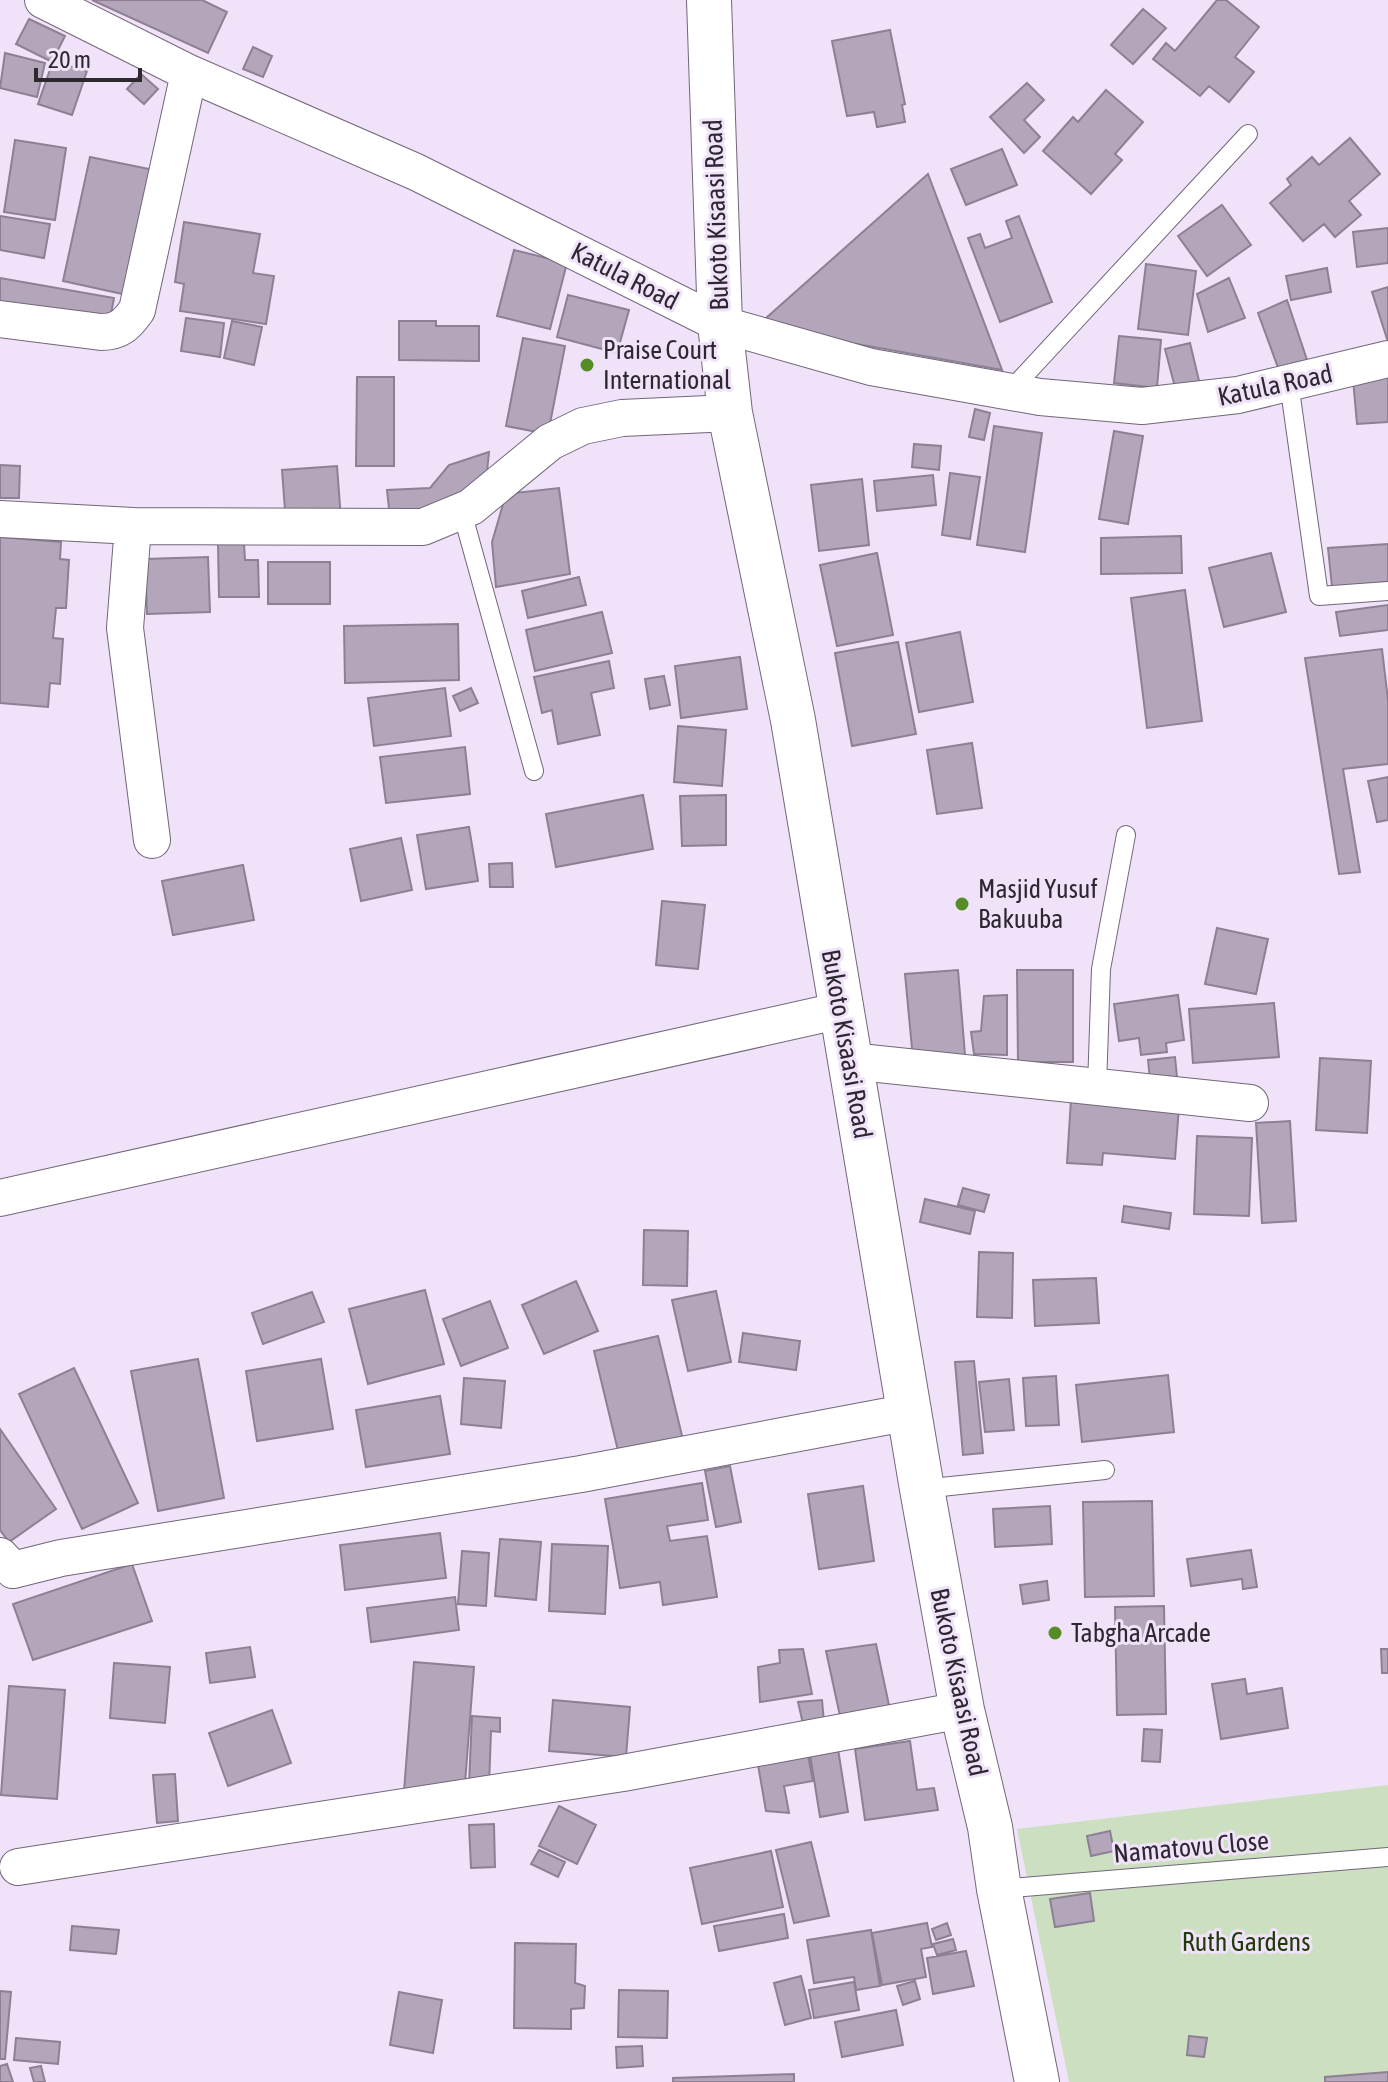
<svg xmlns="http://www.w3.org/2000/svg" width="1388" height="2082" font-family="'Asap Condensed',sans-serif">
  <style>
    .green { fill: #ccdfc0 }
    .building { fill: #b3a6bb; stroke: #8d8094; stroke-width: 2 }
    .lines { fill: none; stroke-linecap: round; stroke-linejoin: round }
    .service-casing { stroke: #726679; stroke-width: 20 }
    .minor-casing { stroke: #726679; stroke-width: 38 }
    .secondary-casing { stroke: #726679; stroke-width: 46 }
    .service { stroke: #fff; stroke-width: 18 }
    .minor { stroke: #fff; stroke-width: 36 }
    .secondary { stroke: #fff; stroke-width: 44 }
    .poi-dot { fill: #568c26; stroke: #f0e2f9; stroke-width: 3 }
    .labels { text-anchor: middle; stroke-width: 6; stroke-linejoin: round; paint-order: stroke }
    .street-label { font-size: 26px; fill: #2d2830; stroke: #f0e2f9 }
    .poi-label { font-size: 26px; fill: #2d2830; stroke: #f0e2f9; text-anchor: start }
    .park-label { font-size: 26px; fill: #203b07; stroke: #f0e2f9 }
  </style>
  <rect width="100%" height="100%" fill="#f0e2f9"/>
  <path class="green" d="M 1388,1785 L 1388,2082 L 1069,2082 L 1017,1829 Z"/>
  <path class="building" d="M 92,0 L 202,0 L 227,12 L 208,53 Z
    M 1217,0 L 1226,0 L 1259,27 L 1235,57 L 1254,72 L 1229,102 L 1209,86 L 1200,96 L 1153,59 L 1166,43 L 1175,51 Z
    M 1143,9 L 1166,28 L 1133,64 L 1111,45 Z
    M 29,19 L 65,36 L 52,62 L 16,44 Z
    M 890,30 L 905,104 L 902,105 L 905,122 L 877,127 L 874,112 L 847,116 L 832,41 Z
    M 253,47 L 272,56 L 263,77 L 243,69 Z
    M 5,53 L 45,63 L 37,97 L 0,88 Z
    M 53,61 L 87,71 L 72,115 L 38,104 Z
    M 141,74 L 158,89 L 144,104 L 127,89 Z
    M 1027,83 L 1044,100 L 1024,120 L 1040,137 L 1024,153 L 990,117 Z
    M 1106,90 L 1143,122 L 1115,154 L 1122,160 L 1091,194 L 1043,151 L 1073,117 L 1078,122 Z
    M 1350,138 L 1380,174 L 1349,201 L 1361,215 L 1335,237 L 1324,224 L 1303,241 L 1270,203 L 1291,185 L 1287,179 L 1312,157 L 1319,165 Z
    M 15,140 L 66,148 L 55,220 L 4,212 Z
    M 1002,149 L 1017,185 L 966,205 L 951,169 Z
    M 90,157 L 154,170 L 127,295 L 63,281 Z
    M 928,174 L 1002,370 L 757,326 Z
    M 1222,205 L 1251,245 L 1207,276 L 1178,236 Z
    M 0,216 L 50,224 L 44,258 L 0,250 Z
    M 1019,216 L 1052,302 L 1000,322 L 968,238 L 980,234 L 985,248 L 1012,238 L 1006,221 Z
    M 184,222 L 260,234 L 253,273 L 274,276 L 266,324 L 180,311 L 184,284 L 175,282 Z
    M 1388,228 L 1388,263 L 1357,267 L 1353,232 Z
    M 514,250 L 567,263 L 550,329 L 497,316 Z
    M 1146,264 L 1196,271 L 1188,335 L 1138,329 Z
    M 1327,268 L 1331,292 L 1291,300 L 1286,276 Z
    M 0,278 L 114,298 L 108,329 L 0,311 Z
    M 1229,278 L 1245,318 L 1208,332 L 1197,294 Z
    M 1388,287 L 1388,342 L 1372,292 Z
    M 568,295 L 629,310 L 617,353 L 557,337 Z
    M 1287,300 L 1308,363 L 1280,373 L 1258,313 Z
    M 186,318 L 224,323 L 220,357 L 181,351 Z
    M 232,321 L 262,327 L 254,365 L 224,358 Z
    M 399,321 L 436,321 L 436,326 L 479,326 L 479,361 L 399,360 Z
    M 1119,336 L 1161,340 L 1157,388 L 1114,383 Z
    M 523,338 L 565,346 L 548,434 L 506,426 Z
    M 1190,343 L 1201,389 L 1177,395 L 1165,349 Z
    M 357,377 L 394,377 L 394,466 L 356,466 Z
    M 1388,377 L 1388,422 L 1357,424 L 1353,379 Z
    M 975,409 L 990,413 L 984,440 L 969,437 Z
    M 994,426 L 1042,433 L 1025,552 L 977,545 Z
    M 1114,431 L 1143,436 L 1128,524 L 1099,519 Z
    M 914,444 L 941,446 L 939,470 L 912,467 Z
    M 489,452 L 486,482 L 441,510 L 390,518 L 387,490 L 430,488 L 449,465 Z
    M 0,465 L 20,466 L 19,498 L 0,498 Z
    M 337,466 L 341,519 L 286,523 L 282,470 Z
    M 950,473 L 980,477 L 970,539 L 942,535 Z
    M 933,475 L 936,505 L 877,511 L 874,481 Z
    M 862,479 L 869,545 L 819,551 L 811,485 Z
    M 559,488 L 570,574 L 496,587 L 492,542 L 506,494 Z
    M 1181,536 L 1182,573 L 1101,574 L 1101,538 Z
    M 0,537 L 61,542 L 60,559 L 69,560 L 66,608 L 56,608 L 53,638 L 63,639 L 60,684 L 50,683 L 48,707 L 0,703 Z
    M 218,544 L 244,544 L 245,560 L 258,560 L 259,597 L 219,597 Z
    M 1388,544 L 1388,582 L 1332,587 L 1328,548 Z
    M 877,553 L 893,635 L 837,646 L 820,565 Z
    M 1271,553 L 1286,612 L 1224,627 L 1209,568 Z
    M 208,557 L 210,612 L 147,614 L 145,559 Z
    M 268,562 L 330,562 L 330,604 L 268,604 Z
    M 579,577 L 586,605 L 528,618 L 522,591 Z
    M 1185,590 L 1202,721 L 1147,728 L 1131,598 Z
    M 1388,605 L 1388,630 L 1340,636 L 1336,612 Z
    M 602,612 L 612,653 L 535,671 L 526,630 Z
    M 458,624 L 459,680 L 345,683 L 344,626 Z
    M 960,632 L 973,702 L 919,712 L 906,643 Z
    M 898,642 L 916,734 L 852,746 L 835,653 Z
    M 1382,649 L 1388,700 L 1388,764 L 1343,769 L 1360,872 L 1339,874 L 1305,658 Z
    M 740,657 L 747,709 L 681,718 L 675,666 Z
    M 609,661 L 614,688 L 591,693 L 600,735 L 558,744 L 552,710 L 542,713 L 534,677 Z
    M 664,676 L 670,705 L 650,709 L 645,679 Z
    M 445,688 L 451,736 L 374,746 L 368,698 Z
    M 471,688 L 478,703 L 460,711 L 453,696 Z
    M 678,726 L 726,730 L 722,786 L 674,782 Z
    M 972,743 L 982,808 L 937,814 L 927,750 Z
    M 465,747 L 470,794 L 386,803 L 380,757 Z
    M 1388,777 L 1388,820 L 1377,822 L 1368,781 Z
    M 643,795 L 653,849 L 556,867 L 546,814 Z
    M 726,795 L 726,845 L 682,846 L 680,796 Z
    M 469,827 L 478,881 L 426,889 L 417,835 Z
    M 401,838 L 412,890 L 361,901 L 350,849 Z
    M 512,863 L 513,887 L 490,887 L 489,864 Z
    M 243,865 L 254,920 L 173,935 L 162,881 Z
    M 662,901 L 705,905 L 698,969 L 656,965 Z
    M 1217,928 L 1268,939 L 1256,994 L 1205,984 Z
    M 958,970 L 965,1055 L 913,1059 L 905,974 Z
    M 1017,970 L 1073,970 L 1073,1062 L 1018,1062 Z
    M 1007,995 L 1007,1055 L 974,1054 L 971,1032 L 981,1031 L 984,996 Z
    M 1178,995 L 1184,1040 L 1166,1043 L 1167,1052 L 1141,1055 L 1139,1038 L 1119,1041 L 1114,1004 Z
    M 1274,1003 L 1279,1057 L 1193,1063 L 1189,1009 Z
    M 1175,1057 L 1178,1087 L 1151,1089 L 1148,1060 Z
    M 1320,1058 L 1371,1061 L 1367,1133 L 1316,1130 Z
    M 1071,1099 L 1179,1107 L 1175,1159 L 1103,1153 L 1102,1165 L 1067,1163 Z
    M 1290,1121 L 1296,1221 L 1262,1223 L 1256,1123 Z
    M 1197,1136 L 1252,1138 L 1249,1216 L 1194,1214 Z
    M 963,1188 L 989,1195 L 984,1212 L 958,1205 Z
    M 925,1199 L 975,1211 L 970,1234 L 920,1222 Z
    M 1124,1206 L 1171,1213 L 1169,1229 L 1122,1222 Z
    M 644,1230 L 688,1231 L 687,1286 L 643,1285 Z
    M 979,1252 L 1013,1253 L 1012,1318 L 977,1317 Z
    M 1096,1278 L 1099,1323 L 1035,1326 L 1033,1280 Z
    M 576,1281 L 598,1331 L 544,1354 L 522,1305 Z
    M 425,1290 L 444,1364 L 368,1384 L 349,1309 Z
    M 716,1291 L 731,1362 L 688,1371 L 672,1300 Z
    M 312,1292 L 324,1322 L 263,1344 L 252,1313 Z
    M 490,1301 L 508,1348 L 461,1366 L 443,1319 Z
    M 743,1333 L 800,1341 L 796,1370 L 739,1362 Z
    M 658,1336 L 684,1444 L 620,1459 L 594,1351 Z
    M 198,1359 L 224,1498 L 158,1511 L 131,1371 Z
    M 321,1359 L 333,1429 L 257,1441 L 246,1371 Z
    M 974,1361 L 983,1453 L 963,1455 L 955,1362 Z
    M 74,1368 L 138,1503 L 82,1529 L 19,1394 Z
    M 1168,1375 L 1174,1432 L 1082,1442 L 1076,1385 Z
    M 1056,1376 L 1059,1425 L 1026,1426 L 1023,1378 Z
    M 464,1378 L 505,1381 L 501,1428 L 461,1424 Z
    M 1009,1379 L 1014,1430 L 985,1432 L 979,1382 Z
    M 440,1396 L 450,1454 L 366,1467 L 356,1410 Z
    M 0,1429 L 56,1509 L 9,1542 L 0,1530 Z
    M 730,1466 L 741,1522 L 716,1527 L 705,1471 Z
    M 702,1483 L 708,1520 L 667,1526 L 670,1541 L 707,1536 L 717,1597 L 663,1605 L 660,1582 L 620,1588 L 605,1499 Z
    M 863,1486 L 874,1561 L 819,1569 L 808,1494 Z
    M 1152,1501 L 1154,1596 L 1085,1597 L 1083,1502 Z
    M 1050,1506 L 1052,1544 L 995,1547 L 993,1509 Z
    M 440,1533 L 446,1578 L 345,1590 L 340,1545 Z
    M 500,1539 L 541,1542 L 536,1600 L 495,1596 Z
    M 552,1544 L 608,1546 L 605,1614 L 549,1611 Z
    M 1251,1550 L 1257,1587 L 1243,1589 L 1242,1579 L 1191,1586 L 1187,1559 Z
    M 462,1551 L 489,1553 L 486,1606 L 458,1604 Z
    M 132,1564 L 152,1621 L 33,1660 L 13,1604 Z
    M 1047,1581 L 1049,1600 L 1023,1604 L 1020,1585 Z
    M 455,1597 L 459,1630 L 371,1642 L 367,1608 Z
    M 1164,1606 L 1166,1714 L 1117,1715 L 1115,1607 Z
    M 876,1644 L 890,1710 L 840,1716 L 826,1651 Z
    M 250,1647 L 255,1677 L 210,1683 L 206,1653 Z
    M 803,1649 L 812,1694 L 760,1702 L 758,1667 L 780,1663 L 779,1650 Z
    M 1381,1649 L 1388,1649 L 1388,1673 L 1382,1673 Z
    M 414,1662 L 474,1667 L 464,1796 L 404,1791 Z
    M 114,1663 L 170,1667 L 165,1723 L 110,1718 Z
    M 1245,1679 L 1247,1694 L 1282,1688 L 1288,1728 L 1221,1739 L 1212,1684 Z
    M 9,1686 L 65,1690 L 57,1799 L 1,1795 Z
    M 553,1700 L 630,1707 L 626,1757 L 549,1751 Z
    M 822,1700 L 824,1722 L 803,1724 L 798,1702 Z
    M 272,1710 L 291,1763 L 228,1786 L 209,1733 Z
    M 472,1716 L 500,1718 L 500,1732 L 491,1731 L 489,1786 L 469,1785 Z
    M 1144,1729 L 1162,1730 L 1160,1762 L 1142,1761 Z
    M 910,1741 L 917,1790 L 934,1788 L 938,1810 L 865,1820 L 855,1749 Z
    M 838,1749 L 848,1812 L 820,1817 L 810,1754 Z
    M 807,1750 L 813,1781 L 784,1786 L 789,1813 L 766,1811 L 757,1759 Z
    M 175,1774 L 178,1821 L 157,1823 L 153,1775 Z
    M 559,1806 L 596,1825 L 577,1864 L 539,1846 Z
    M 494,1824 L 495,1867 L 471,1868 L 469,1825 Z
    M 1110,1831 L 1114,1851 L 1091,1856 L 1087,1836 Z
    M 811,1842 L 829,1916 L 794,1923 L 776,1850 Z
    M 539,1850 L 565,1862 L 558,1877 L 531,1864 Z
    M 771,1851 L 783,1907 L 702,1924 L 690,1868 Z
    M 1090,1893 L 1094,1921 L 1055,1927 L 1050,1899 Z
    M 784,1914 L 788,1938 L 719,1951 L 714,1926 Z
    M 927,1923 L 932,1947 L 921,1949 L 926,1977 L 882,1985 L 872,1933 Z
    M 947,1923 L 951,1935 L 936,1940 L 932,1929 Z
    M 72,1926 L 119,1930 L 116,1954 L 70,1950 Z
    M 871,1930 L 880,1986 L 856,1990 L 854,1977 L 814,1983 L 807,1940 Z
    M 953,1939 L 956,1950 L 937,1955 L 933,1944 Z
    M 515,1943 L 576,1944 L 575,1983 L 585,1986 L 584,2008 L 571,2009 L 571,2029 L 514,2028 Z
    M 966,1951 L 974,1986 L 933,1994 L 927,1958 Z
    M 801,1976 L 811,2018 L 785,2025 L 774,1983 Z
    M 915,1981 L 920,1999 L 903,2005 L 897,1986 Z
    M 854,1982 L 859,2010 L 814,2018 L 809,1990 Z
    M 619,1990 L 668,1991 L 667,2038 L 618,2037 Z
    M 0,1991 L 11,1992 L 5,2059 L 0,2059 Z
    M 399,1992 L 442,2000 L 433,2053 L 390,2045 Z
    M 896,2010 L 903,2045 L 842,2057 L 835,2022 Z
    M 1189,2036 L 1207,2038 L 1204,2057 L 1187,2055 Z
    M 16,2038 L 60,2042 L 58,2064 L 14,2060 Z
    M 642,2046 L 643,2066 L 617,2068 L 616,2047 Z
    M 7,2064 L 13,2082 L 0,2082 L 0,2066 Z
    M 41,2066 L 45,2082 L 34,2082 L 30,2068 Z
    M 1388,2072 L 1388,2082 L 1325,2082 L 1325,2077 Z
    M 794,2074 L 794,2082 L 673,2082 L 673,2078 Z"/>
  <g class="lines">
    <g class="service-casing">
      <path id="service" d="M 1289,383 L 1319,596 L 1388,591
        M 1009,392 L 1248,134
        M 462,512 L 534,771
        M 1097,1087 L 1101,969 L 1126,835
        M 922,1489 L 1105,1470
        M 999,1889 L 1388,1857"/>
    </g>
    <g class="minor-casing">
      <path id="minor" d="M 43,0 L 189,73 L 416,172 L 720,324 L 871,367 L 1040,397 L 1142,406 L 1238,395 L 1388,359
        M 0,319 L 101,332 C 120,332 127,324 137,310 L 189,73
        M 0,519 L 133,526 L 423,527 L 471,507 L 550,442 L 583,426 L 622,418 L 730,413
        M 133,526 L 125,628 L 152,840
        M 850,1061 L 1250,1103
        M 0,1198 L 842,1010
        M 0,1556 L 13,1570 L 61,1558 L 581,1474 L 910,1412
        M 18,1867 L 623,1773 L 962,1710"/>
    </g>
    <g class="secondary-casing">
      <path id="secondary" d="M 709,0 L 720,324 L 730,413 L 793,720 L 922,1489 L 962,1710 L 990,1827 L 999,1889 L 1037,2082"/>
    </g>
    <use href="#service" class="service"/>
    <use href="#minor" class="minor"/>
    <use href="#secondary" class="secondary"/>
  </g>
  <g class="poi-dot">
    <circle cx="587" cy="365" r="8"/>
    <circle cx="962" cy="904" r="8"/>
    <circle cx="1055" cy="1633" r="8"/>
  </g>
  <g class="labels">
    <g class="street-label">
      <text transform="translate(716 215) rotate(-92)" y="9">Bukoto Kisaasi Road</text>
      <text transform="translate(625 276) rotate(27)" y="9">Katula Road</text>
      <text transform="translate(1275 385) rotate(-12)" y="9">Katula Road</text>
      <text transform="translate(847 1044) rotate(80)" y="9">Bukoto Kisaasi Road</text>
      <text transform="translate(959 1682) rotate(78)" y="9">Bukoto Kisaasi Road</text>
      <text transform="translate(1191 1847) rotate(-5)" y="9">Namatovu Close</text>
    </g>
    <g class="poi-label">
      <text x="603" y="359">Praise Court<tspan x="603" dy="30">International</tspan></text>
      <text x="978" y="898">Masjid Yusuf<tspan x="978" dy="30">Bakuuba</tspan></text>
      <text x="1071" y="1642">Tabgha Arcade</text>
    </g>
    <g class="park-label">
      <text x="1246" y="1951">Ruth Gardens</text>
    </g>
  </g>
  <path d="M36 68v12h104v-12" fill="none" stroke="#2d2830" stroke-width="4"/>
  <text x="48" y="68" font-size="24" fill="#2d2830" stroke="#f0e2f9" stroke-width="6" paint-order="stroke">20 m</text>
</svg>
